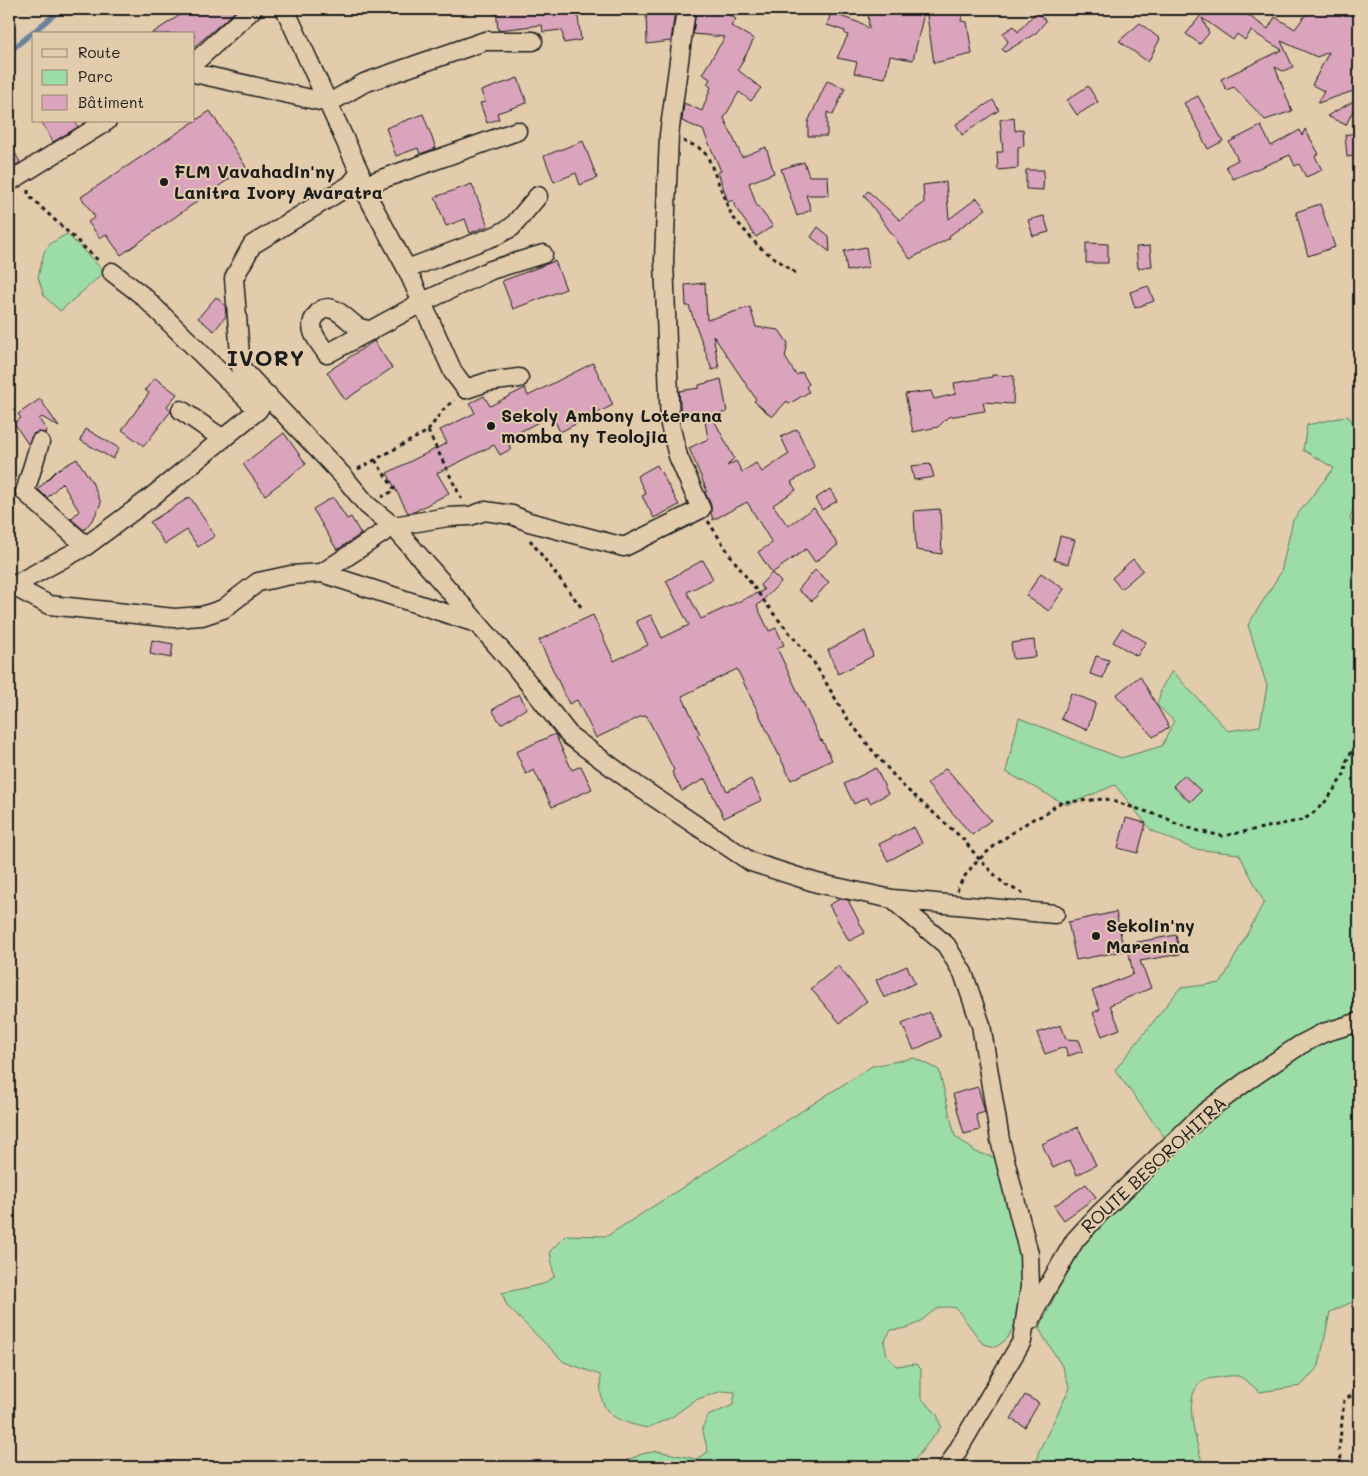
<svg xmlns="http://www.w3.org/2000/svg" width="1368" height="1476" font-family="Mali,sans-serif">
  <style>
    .green { fill: #9cdca6; stroke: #5c7c61 }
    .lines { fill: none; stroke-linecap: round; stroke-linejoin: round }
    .stream { stroke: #68829e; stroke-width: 5 }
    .building { fill: #daa4bc; stroke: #1c1c1c }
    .minor-casing { stroke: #1c1c1c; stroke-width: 21 }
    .path { stroke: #1c1c1c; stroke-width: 3; stroke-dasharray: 4 4; stroke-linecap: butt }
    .minor { stroke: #e2ccac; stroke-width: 18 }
    .poi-dot { fill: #1c1c1c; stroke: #e2ccac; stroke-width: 2 }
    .labels { text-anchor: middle; stroke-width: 4; stroke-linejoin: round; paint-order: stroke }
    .poi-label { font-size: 18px; font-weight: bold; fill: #1c1c1c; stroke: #e2ccac; text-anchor: start }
    .street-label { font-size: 18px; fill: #1c1c1c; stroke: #e2ccac }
    .district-label { font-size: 22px; font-weight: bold; letter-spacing: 1px; fill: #1c1c1c; stroke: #e2ccac }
  </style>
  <rect width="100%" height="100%" fill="#e2ccac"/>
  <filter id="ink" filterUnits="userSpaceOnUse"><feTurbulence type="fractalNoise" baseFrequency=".02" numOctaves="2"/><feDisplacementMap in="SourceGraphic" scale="10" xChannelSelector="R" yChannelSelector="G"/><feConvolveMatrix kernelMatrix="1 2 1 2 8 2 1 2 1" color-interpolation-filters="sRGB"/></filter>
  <g filter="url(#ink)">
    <path class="green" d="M 67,234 L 105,272 L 60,311 L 44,296 L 38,277 L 44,252 L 51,243 Z
      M 1348,416 L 1359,432 L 1359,492 L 1350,519 L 1359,538 L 1359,1299 L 1330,1312 L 1319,1366 L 1301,1386 L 1260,1392 C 1254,1388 1245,1378 1238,1376 C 1232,1375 1221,1377 1215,1378 C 1174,1380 1198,1444 1203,1467 L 1037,1467 L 1038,1453 L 1070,1388 L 1062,1366 L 1039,1329 L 1078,1248 L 1171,1146 L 1115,1070 L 1180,988 L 1221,983 L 1264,902 L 1239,854 L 1193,849 L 1151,830 L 1115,785 L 1067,805 L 1006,772 L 1019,718 L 1121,758 L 1162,746 L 1174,721 L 1157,705 L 1162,687 L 1172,671 L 1228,731 L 1260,726 L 1267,686 L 1248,625 L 1281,572 L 1293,520 L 1334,468 L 1303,450 L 1307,425 Z
      M 914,1058 L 939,1070 L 955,1136 L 976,1152 L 1009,1162 L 1025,1253 L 1020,1315 L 1007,1339 L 996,1347 L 983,1344 L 956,1308 C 932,1303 930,1318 912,1326 C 906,1329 898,1329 891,1330 L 884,1342 L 887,1355 L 896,1366 L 916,1364 L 921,1369 L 921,1398 L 937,1414 L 941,1427 L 909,1467 L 611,1467 L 642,1454 L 657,1451 L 696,1459 L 708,1452 L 702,1428 L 708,1416 L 733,1405 L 735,1392 L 722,1391 L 695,1400 L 672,1417 L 647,1428 C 631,1424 610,1421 603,1403 C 600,1396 601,1384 600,1375 L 564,1362 L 507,1306 L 502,1293 L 543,1284 L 554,1277 L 550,1251 L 566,1235 L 607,1236 L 872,1066 Z"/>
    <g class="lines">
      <path class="stream" d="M 9,52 L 61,9"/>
    </g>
    <path class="building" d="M 189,9 L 202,9 L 205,13 L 213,9 L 238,9 L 194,47 L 194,34 L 151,34 Z
      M 496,9 L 577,9 L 581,40 L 564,43 L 562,30 L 543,32 L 542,25 L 498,30 Z
      M 646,9 L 675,9 L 671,41 L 647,44 Z
      M 696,9 L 719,9 L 736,19 L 731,26 L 754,39 L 738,70 L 761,88 L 751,101 L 739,92 L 724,118 L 742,157 L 766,147 L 774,173 L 749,183 L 756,204 L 773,226 L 756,237 L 735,207 L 733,200 L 728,202 L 718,172 L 721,171 L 703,130 L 682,121 L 684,103 L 702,111 L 711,87 L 707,84 L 710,79 L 702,74 L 725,37 L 693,34 Z
      M 868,9 L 925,9 L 913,60 L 890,56 L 885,78 L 854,73 L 857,62 L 837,58 L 848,35 L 845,34 L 845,31 L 827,25 L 831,13 L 863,24 L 869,29 Z
      M 926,9 L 964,9 L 961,21 L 967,22 L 972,54 L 934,63 Z
      M 1206,9 L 1239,9 L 1268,29 L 1275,17 L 1295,29 L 1310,9 L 1359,9 L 1359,89 L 1318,103 L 1324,91 L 1312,85 L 1329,52 L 1317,57 L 1281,41 L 1293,67 L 1283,71 L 1275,67 L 1292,111 L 1265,120 L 1234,87 L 1226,90 L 1221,79 L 1282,50 L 1251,31 L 1245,40 L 1237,34 L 1233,40 L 1202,18 L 1209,33 L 1200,44 L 1186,34 Z
      M 1036,12 L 1046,21 L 1036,33 L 1005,52 L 1002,49 L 1008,42 L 1003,33 L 1014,26 L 1018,32 Z
      M 1140,23 L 1160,39 L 1148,62 L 1119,41 Z
      M 518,78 L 527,103 L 497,113 L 499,119 L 487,123 L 480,103 L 485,102 L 481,91 Z
      M 827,81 L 845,88 L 833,115 L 827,112 L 827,136 L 808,136 L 808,122 Z
      M 1088,86 L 1098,102 L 1077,115 L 1067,100 Z
      M 1198,96 L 1223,141 L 1208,149 L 1201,136 L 1202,135 L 1184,103 Z
      M 1359,98 L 1346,125 L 1327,116 Z
      M 993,100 L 999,110 L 962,135 L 956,124 Z
      M 210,111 L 246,167 L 121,255 L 106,234 L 100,238 L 88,222 L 95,217 L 81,197 Z
      M 423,114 L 436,148 L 420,154 L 418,148 L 396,156 L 386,128 Z
      M 1014,117 L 1015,131 L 1023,129 L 1024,146 L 1018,147 L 1018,168 L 998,170 L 997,152 L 1003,152 L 1000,120 Z
      M 41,121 L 75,121 L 78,127 L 53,142 Z
      M 1261,126 L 1271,146 L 1300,130 L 1302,136 L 1305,129 L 1319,154 L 1315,156 L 1322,170 L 1306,177 L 1299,164 L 1295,166 L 1290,155 L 1233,179 L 1226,166 L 1238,160 L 1229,142 Z
      M 1359,132 L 1359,155 L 1347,157 L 1345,135 Z
      M 583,141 L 597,178 L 580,185 L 576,173 L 554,182 L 544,156 Z
      M 9,143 L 20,162 L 9,170 Z
      M 804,162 L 809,176 L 828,176 L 829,195 L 806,195 L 811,210 L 797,216 L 781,169 Z
      M 1026,170 L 1044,170 L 1043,190 L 1026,189 Z
      M 946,182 L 949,219 L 977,198 L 986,209 L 949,236 L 950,238 L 910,259 L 864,195 L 868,191 L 900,220 L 924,203 L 923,185 Z
      M 472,184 L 488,226 L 470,233 L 465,219 L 446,226 L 435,197 Z
      M 1320,204 L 1335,247 L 1308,256 L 1296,212 Z
      M 1044,216 L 1049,232 L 1033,236 L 1028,220 Z
      M 818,227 L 829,236 L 830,252 L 811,237 Z
      M 1086,243 L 1108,244 L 1108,263 L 1086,263 Z
      M 1150,246 L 1152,266 L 1138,268 L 1136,247 Z
      M 866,247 L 869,267 L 847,271 L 844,251 Z
      M 555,261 L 566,289 L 513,309 L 502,281 Z
      M 705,283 L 707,320 L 750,307 L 756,327 L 779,330 L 788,343 L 785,357 L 796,375 L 802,372 L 809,384 L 806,387 L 809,392 L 789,404 L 787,401 L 772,417 L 754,401 L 756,399 L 713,335 L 719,368 L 712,370 L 689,306 L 686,306 L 685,285 Z
      M 1148,286 L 1154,301 L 1135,308 L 1130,292 Z
      M 216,297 L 225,305 L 226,316 L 214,331 L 198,318 Z
      M 374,341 L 392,368 L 345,400 L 327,372 Z
      M 593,363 L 613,405 L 560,432 L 552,415 L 506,439 L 511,449 L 500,455 L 494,445 L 437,473 L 449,493 L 414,512 L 408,513 L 387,473 L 447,443 L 440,430 L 475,413 L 470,403 L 484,396 L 490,406 L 525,388 L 528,396 Z
      M 992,375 L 1014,376 L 1013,404 L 983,402 L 985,411 L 948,417 L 938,427 L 913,432 L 905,394 L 931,391 L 934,399 L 956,394 L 954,383 L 992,377 Z
      M 155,378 L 177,394 L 167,406 L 171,411 L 144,446 L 122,430 L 149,393 L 145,390 Z
      M 721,379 L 727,412 L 712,416 L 734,458 L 727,466 L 736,461 L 742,472 L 756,463 L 762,472 L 789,454 L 781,437 L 797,429 L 815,468 L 791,482 L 796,490 L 773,505 L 788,526 L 814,508 L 838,545 L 815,562 L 806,549 L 772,573 L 758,552 L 772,543 L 747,502 L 713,520 L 711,513 L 711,505 L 705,492 L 707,491 L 689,448 L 708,439 L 704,415 L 681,418 L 679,391 L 699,388 L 699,385 Z
      M 40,399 L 59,427 L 42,417 L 39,419 L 47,431 L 45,433 L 38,432 L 33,434 L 28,444 L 14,423 L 21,418 L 18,414 Z
      M 86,429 L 119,448 L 113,459 L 80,440 Z
      M 284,433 L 306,464 L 265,495 L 243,464 Z
      M 77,459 L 92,482 L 101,503 L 94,518 L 84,530 L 71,519 L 79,511 L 62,483 L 47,498 L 38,489 L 57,470 Z
      M 930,464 L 934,477 L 914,480 L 911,466 Z
      M 657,465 L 679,505 L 654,518 L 642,496 L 646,494 L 637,476 Z
      M 830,489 L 837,501 L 822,510 L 815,499 Z
      M 190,497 L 215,536 L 198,547 L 187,530 L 165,544 L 150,522 Z
      M 333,497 L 347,519 L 351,517 L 361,534 L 337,550 L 313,509 Z
      M 940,509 L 942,554 L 916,550 L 914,511 Z
      M 1060,536 L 1075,540 L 1068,564 L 1054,560 Z
      M 1133,559 L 1143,570 L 1121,589 L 1112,578 Z
      M 703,560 L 713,579 L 687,592 L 701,619 L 764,590 L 760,585 L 772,573 L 781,582 L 757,606 L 769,631 L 776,628 L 784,645 L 777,648 L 821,741 L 822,740 L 832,760 L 791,780 L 737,669 L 682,696 L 700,734 L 697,735 L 727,791 L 751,779 L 762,800 L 724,818 L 705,779 L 682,791 L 672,772 L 674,770 L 646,715 L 643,717 L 642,716 L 596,738 L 577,700 L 569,704 L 539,640 L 593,615 L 614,661 L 648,645 L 636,621 L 651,615 L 662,638 L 689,625 L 666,581 Z
      M 815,570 L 829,582 L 812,601 L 798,590 Z
      M 1041,573 L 1064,589 L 1049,611 L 1026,596 Z
      M 1122,628 L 1146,642 L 1137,656 L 1113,642 Z
      M 865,631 L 873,656 L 838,674 L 828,650 Z
      M 152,640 L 173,644 L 171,658 L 150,654 Z
      M 1034,640 L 1036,657 L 1013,659 L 1011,643 Z
      M 1096,656 L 1109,660 L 1103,678 L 1090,674 Z
      M 1140,676 L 1169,727 L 1153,737 L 1116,695 Z
      M 1071,693 L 1096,703 L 1087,730 L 1061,719 Z
      M 519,694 L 527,708 L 501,724 L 492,710 Z
      M 555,734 L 572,770 L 581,766 L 592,789 L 552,807 L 534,770 L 526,774 L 516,752 Z
      M 876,768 L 888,794 L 870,803 L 867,797 L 854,804 L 844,784 Z
      M 946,768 L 991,820 L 972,835 L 927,784 Z
      M 1184,775 L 1201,791 L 1190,802 L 1173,786 Z
      M 1126,818 L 1146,823 L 1138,853 L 1118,848 Z
      M 914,827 L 922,843 L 888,861 L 879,844 Z
      M 840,899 L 848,900 L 865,933 L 849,941 L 829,905 Z
      M 1116,912 L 1124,951 L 1076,960 L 1068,922 Z
      M 1176,935 L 1180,954 L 1140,961 L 1151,988 L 1110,1005 L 1120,1029 L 1102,1036 L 1093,1013 L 1100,1009 L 1092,991 L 1133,974 L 1127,944 Z
      M 838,966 L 867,1001 L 840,1023 L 811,989 Z
      M 907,966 L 915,983 L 884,998 L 876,980 Z
      M 929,1012 L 941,1037 L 914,1050 L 902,1024 Z
      M 1061,1025 L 1066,1039 L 1079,1040 L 1083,1051 L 1068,1056 L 1065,1047 L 1045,1054 L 1037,1033 Z
      M 978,1087 L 985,1112 L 976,1115 L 980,1130 L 964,1134 L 953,1094 Z
      M 1078,1127 L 1096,1165 L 1077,1175 L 1070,1160 L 1053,1168 L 1042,1144 Z
      M 1086,1184 L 1096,1197 L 1064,1220 L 1054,1206 Z
      M 1025,1395 L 1039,1403 L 1025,1427 L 1011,1419 Z"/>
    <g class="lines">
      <g class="minor-casing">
        <path id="minor" d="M 285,9 L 360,173 L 362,186 L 407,269 L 453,372 L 466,389 L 487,382 L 519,378
          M 194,63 L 253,9
          M 194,73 L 329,103 L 364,83 L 485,41 L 533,41
          M 360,173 L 350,185 L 252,245 L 234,278 L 241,368 L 344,477 L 367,505 L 393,526 L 514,665 L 570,736 L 639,787 L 751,862 L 817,883 L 892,899 L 1055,914
          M 9,182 L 107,121
          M 362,186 L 517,131
          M 407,269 L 497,235 L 512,227 L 538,196
          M 112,272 L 143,296 L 258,410
          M 371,331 C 366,329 360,329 356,326 C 345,318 328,296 315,317 C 306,330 320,343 327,354 L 421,303 L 491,270 L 543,254
          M 181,410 L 223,439
          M 40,442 L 25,492 L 86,546
          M 322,573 L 393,526 L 448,517 L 470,516 L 485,511 L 512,515 L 529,522 L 624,547 L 701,509 L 678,456 L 670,425 L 664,260 L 669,135 L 686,9
          M 13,586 L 49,605 L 174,618 L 202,616 L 223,609 L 258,582 L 291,575 L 322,573 L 476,623
          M 9,588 L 86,546 L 149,499 L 258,410 L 268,395
          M 892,899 L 946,945 L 963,973 L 981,1025 L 1000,1140 L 1029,1254 L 1030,1287 L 1022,1341 L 948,1467
          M 1031,1320 L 1039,1302 L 1075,1240 L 1099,1214 L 1204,1113 L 1244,1083 L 1300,1045 L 1323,1033 L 1359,1022"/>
      </g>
      <path class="path" d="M 683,141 L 698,147 L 707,155 L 732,216 L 758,246 L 797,274
        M 28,190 L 28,195 L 100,262
        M 428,431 L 463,502
        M 375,460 L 395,490 L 382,497
        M 358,469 L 428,431 L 442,411 L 454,400
        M 708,521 L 730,555 L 773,613 L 813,661 L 847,718 L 872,750 L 902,785 L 963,839 L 979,859 L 1005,885 L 1023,893
        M 530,540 L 582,608
        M 957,891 C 968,861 1007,836 1033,819 C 1038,817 1043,816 1047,813 C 1053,809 1055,804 1063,802 L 1106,799 L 1167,818 L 1174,823 L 1202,832 L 1223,836 L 1302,820 L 1311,815 L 1327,800 L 1345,773 L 1346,762 L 1359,738
        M 1343,1467 L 1339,1451 L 1344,1400 L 1359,1391"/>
      <use href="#minor" class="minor"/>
    </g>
  </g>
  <g class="poi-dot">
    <circle cx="164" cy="182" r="5"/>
    <circle cx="491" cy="426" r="5"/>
    <circle cx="1096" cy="936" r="5"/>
  </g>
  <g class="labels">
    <g class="poi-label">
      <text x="174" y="178">FLM Vavahadin'ny<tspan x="174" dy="21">Lanitra Ivory Avaratra</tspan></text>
      <text x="501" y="422">Sekoly Ambony Loterana<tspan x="501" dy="21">momba ny Teolojia</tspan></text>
      <text x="1106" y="932">Sekolin'ny<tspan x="1106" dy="21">Marenina</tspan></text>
    </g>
    <g class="street-label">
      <text transform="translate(1154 1165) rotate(-43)" y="6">ROUTE BESOROHITRA</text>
    </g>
    <g class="district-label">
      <text x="266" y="366">IVORY</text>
    </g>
  </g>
  <rect width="1368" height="1476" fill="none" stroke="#e2ccac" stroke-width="30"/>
  <rect x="15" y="15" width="1338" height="1446" fill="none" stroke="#1c1c1c" stroke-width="2" filter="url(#ink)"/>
  <rect x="32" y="32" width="162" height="90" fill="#e2ccac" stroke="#938672"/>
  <rect x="42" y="49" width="25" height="8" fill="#e2ccac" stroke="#938672"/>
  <text x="78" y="58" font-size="15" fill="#1c1c1c">Route</text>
  <rect x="42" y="70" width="25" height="15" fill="#9cdca6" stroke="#938672"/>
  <text x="78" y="82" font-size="15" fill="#1c1c1c">Parc</text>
  <rect x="42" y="95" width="25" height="15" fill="#daa4bc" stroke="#938672"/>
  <text x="78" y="108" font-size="15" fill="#1c1c1c">Bâtiment</text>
</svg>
